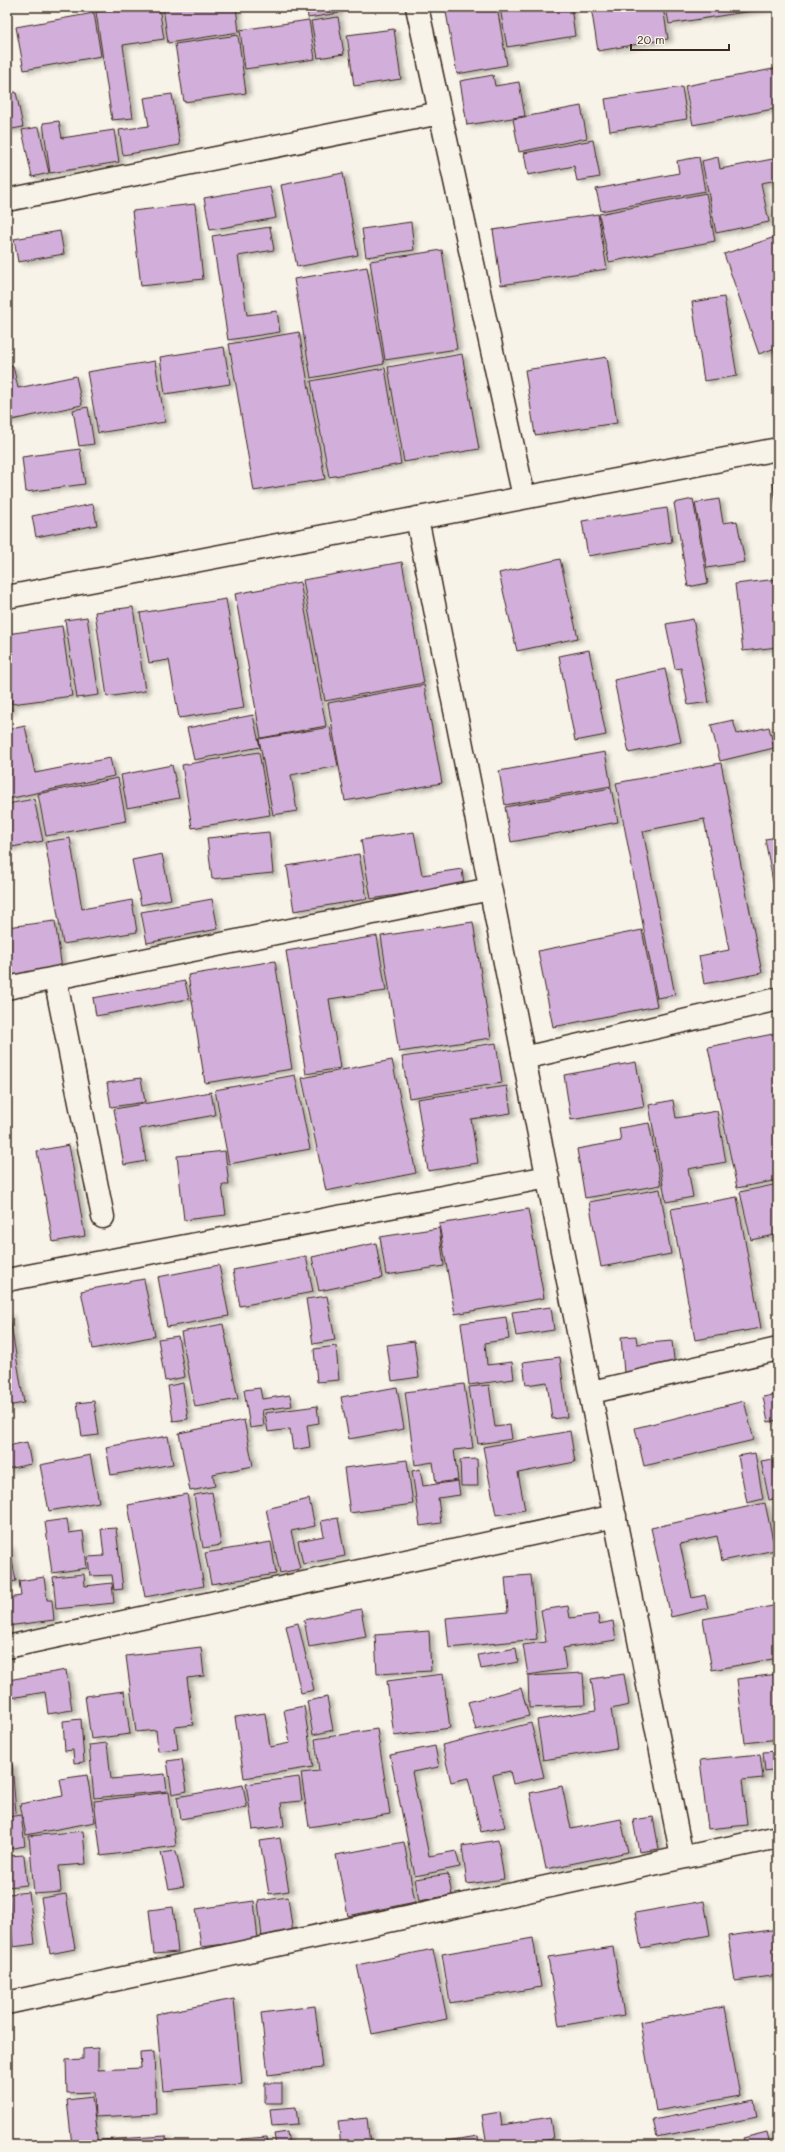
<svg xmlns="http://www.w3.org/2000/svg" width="785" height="2152" font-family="Mali,sans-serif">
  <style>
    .building { fill: #d2afda; stroke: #3b2a1e; filter: url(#shadow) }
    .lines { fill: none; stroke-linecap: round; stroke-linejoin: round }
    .minor-casing { stroke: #3b2a1e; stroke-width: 25 }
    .minor { stroke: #f7f3e8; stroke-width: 22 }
  </style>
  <defs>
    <filter id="shadow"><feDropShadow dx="4.5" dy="2.5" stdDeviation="2" flood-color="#0004"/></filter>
  </defs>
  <rect width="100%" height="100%" fill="#f7f3e8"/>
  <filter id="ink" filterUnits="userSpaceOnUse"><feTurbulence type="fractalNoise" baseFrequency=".025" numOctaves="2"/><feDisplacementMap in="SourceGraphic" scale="8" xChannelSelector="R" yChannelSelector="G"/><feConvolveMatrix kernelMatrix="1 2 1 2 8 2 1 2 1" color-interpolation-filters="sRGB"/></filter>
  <g filter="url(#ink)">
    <path class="building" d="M 83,7 L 116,7 L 84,12 Z
      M 131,7 L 159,7 L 164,39 L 123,45 L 133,118 L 112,120 L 96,12 Z
      M 163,7 L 236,7 L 239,32 L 168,43 Z
      M 307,7 L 338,7 L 339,13 L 308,18 Z
      M 474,7 L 497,7 L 507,65 L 457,74 L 446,12 Z
      M 508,7 L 571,7 L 575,36 L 507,47 L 500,8 Z
      M 591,7 L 663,7 L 668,39 L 598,51 Z
      M 666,7 L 770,7 L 770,8 L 669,24 Z
      M 94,13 L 101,56 L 24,70 L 16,27 Z
      M 338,17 L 344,54 L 318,58 L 311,21 Z
      M 309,20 L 315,59 L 245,69 L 240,30 Z
      M 394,29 L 401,79 L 354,86 L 347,35 Z
      M 238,35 L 246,93 L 184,102 L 175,44 Z
      M 778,68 L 778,108 L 693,125 L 685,86 Z
      M 493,75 L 495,86 L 519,82 L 525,116 L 467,125 L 460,81 Z
      M 682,87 L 687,119 L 610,131 L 605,99 Z
      M 16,92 L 23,127 L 7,130 L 7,93 Z
      M 172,94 L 180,145 L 123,155 L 119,130 L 149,126 L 144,98 Z
      M 581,106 L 587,138 L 519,152 L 513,119 Z
      M 59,121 L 62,138 L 114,130 L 119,162 L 50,173 L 43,123 Z
      M 39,127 L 49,173 L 32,177 L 22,130 Z
      M 593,140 L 600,177 L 577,181 L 574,166 L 528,175 L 524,153 Z
      M 699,157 L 705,191 L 601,211 L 596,189 L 679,173 L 677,161 Z
      M 718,157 L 720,169 L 778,158 L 778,180 L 761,183 L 769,222 L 716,233 L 702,161 Z
      M 343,173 L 358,255 L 297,267 L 281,185 Z
      M 270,186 L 276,218 L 210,230 L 204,198 Z
      M 706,193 L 715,241 L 609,262 L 599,214 Z
      M 195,204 L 203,279 L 141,286 L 132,211 Z
      M 598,214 L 607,269 L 501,285 L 493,230 Z
      M 411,222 L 414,250 L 366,257 L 362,229 Z
      M 270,227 L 274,250 L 238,256 L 247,315 L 277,311 L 280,332 L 228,340 L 212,236 Z
      M 60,231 L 64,254 L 18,262 L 14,239 Z
      M 778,236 L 778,347 L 759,354 L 724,254 Z
      M 442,250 L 457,349 L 385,360 L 370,261 Z
      M 367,267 L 384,364 L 311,378 L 294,279 Z
      M 724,297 L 737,376 L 704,381 L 692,302 Z
      M 299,332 L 325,479 L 254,491 L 229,344 Z
      M 224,347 L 230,384 L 165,394 L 160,357 Z
      M 462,354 L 479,449 L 404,462 L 388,367 Z
      M 607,357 L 617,423 L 535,435 L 525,370 Z
      M 155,361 L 165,422 L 98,433 L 87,372 Z
      M 13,366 L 18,388 L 76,376 L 82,405 L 7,421 L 7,367 Z
      M 385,368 L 401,464 L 329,477 L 311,381 Z
      M 88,407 L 94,444 L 79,446 L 73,410 Z
      M 80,449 L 85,484 L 26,492 L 22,457 Z
      M 773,483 L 778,483 L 778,519 Z
      M 693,499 L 708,583 L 688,587 L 674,503 Z
      M 719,499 L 723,523 L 737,521 L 745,562 L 707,568 L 695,503 Z
      M 93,504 L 97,525 L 36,537 L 32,516 Z
      M 667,508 L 672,542 L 588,556 L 582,521 Z
      M 560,559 L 578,638 L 517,651 L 499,573 Z
      M 402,562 L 424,683 L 325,701 L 303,580 Z
      M 778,579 L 778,647 L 743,651 L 735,584 Z
      M 300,582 L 326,726 L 261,738 L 235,594 Z
      M 226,599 L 244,708 L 179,718 L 169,660 L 149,663 L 140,613 Z
      M 133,607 L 145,691 L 107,697 L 95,612 Z
      M 87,617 L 99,695 L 77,698 L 65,620 Z
      M 693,619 L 709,702 L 688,705 L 681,668 L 675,669 L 666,624 Z
      M 62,626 L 72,696 L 12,704 L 7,669 L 7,634 Z
      M 589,650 L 606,735 L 575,741 L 559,656 Z
      M 665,669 L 681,742 L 629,753 L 614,680 Z
      M 424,685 L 442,783 L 345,801 L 328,703 Z
      M 7,687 L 12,711 L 7,712 Z
      M 253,715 L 260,747 L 194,760 L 187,728 Z
      M 733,720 L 737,734 L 769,727 L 774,748 L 720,761 L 711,725 Z
      M 25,726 L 35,773 L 110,758 L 114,776 L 8,799 L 7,730 Z
      M 330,727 L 338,766 L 291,775 L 297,811 L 273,815 L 259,739 Z
      M 259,752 L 270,815 L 192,828 L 182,765 Z
      M 605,752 L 611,786 L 505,805 L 499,771 Z
      M 721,763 L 762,973 L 704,984 L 699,956 L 729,950 L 704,819 L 643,831 L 675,995 L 657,998 L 616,783 Z
      M 172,765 L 179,798 L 127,808 L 121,775 Z
      M 118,778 L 126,821 L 46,836 L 38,794 Z
      M 611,788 L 618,822 L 511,842 L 505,807 Z
      M 34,799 L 43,841 L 7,848 L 7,804 Z
      M 269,832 L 273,873 L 212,879 L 207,838 Z
      M 414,832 L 422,875 L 462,869 L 464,885 L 371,899 L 361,840 Z
      M 778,837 L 778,903 L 777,903 L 765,839 Z
      M 70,838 L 82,909 L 132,900 L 137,932 L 63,944 L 45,842 Z
      M 162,854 L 171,899 L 141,905 L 132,860 Z
      M 359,854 L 367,899 L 294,911 L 287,866 Z
      M 212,899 L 218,929 L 147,943 L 141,912 Z
      M 55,921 L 62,969 L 7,976 L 7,927 Z
      M 473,922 L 491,1038 L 399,1052 L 381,936 Z
      M 642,930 L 657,1006 L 553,1027 L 538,951 Z
      M 377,936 L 386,991 L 329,999 L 340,1068 L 306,1074 L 286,951 Z
      M 275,961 L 292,1069 L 205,1083 L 188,975 Z
      M 185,981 L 189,999 L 96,1016 L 93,998 Z
      M 778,1033 L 778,1180 L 737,1188 L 708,1047 Z
      M 496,1043 L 502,1083 L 409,1098 L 402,1057 Z
      M 392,1060 L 416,1173 L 326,1191 L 302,1078 Z
      M 636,1062 L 644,1107 L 571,1120 L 564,1075 Z
      M 295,1075 L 310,1149 L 229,1164 L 215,1090 Z
      M 141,1078 L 145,1102 L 111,1107 L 107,1083 Z
      M 507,1086 L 511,1113 L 471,1119 L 478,1163 L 428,1171 L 417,1099 Z
      M 211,1092 L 215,1115 L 140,1129 L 146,1161 L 124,1165 L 114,1109 Z
      M 673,1100 L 676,1118 L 717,1111 L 726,1162 L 688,1169 L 693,1197 L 666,1202 L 649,1105 Z
      M 649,1123 L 661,1185 L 585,1198 L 577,1149 L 621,1141 L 619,1128 Z
      M 69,1145 L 85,1236 L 53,1242 L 37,1151 Z
      M 225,1151 L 229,1185 L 222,1185 L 226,1215 L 184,1220 L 177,1156 Z
      M 778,1184 L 778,1234 L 751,1240 L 740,1192 Z
      M 660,1189 L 671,1254 L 601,1267 L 589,1202 Z
      M 737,1197 L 761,1328 L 695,1340 L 671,1209 Z
      M 528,1209 L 544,1298 L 455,1314 L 439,1224 Z
      M 439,1228 L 444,1266 L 386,1275 L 380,1237 Z
      M 376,1243 L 382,1278 L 319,1291 L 312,1257 Z
      M 306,1256 L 313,1292 L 240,1306 L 233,1270 Z
      M 219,1265 L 229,1316 L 167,1327 L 158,1277 Z
      M 144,1279 L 155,1336 L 93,1349 L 81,1291 Z
      M 327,1296 L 335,1340 L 313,1344 L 306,1299 Z
      M 551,1307 L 554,1330 L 516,1336 L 512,1312 Z
      M 7,1313 L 9,1313 L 24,1403 L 7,1406 Z
      M 506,1317 L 509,1339 L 485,1343 L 487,1365 L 512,1362 L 514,1379 L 469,1385 L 461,1323 Z
      M 223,1324 L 238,1399 L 195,1407 L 181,1332 Z
      M 178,1336 L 185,1377 L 165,1381 L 158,1339 Z
      M 636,1336 L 637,1344 L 672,1341 L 675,1369 L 624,1373 L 621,1337 Z
      M 414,1341 L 419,1377 L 392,1381 L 387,1345 Z
      M 336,1346 L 339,1380 L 317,1382 L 314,1349 Z
      M 560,1357 L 567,1417 L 552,1419 L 547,1382 L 526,1385 L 523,1362 Z
      M 183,1383 L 188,1419 L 173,1421 L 168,1386 Z
      M 464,1384 L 473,1448 L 454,1450 L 458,1480 L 436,1483 L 433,1462 L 415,1465 L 405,1392 Z
      M 489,1385 L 495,1427 L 510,1425 L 512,1439 L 478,1444 L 469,1387 Z
      M 397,1387 L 404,1429 L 349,1439 L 341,1397 Z
      M 260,1388 L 262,1399 L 290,1395 L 292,1406 L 262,1410 L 264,1426 L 250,1428 L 244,1390 Z
      M 778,1394 L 778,1420 L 768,1422 L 763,1397 Z
      M 94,1401 L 99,1435 L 82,1437 L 77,1403 Z
      M 744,1401 L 754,1440 L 644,1466 L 635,1428 Z
      M 317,1406 L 319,1423 L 307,1425 L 310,1447 L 293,1450 L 290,1429 L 268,1432 L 265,1413 Z
      M 244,1420 L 253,1466 L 213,1474 L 215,1486 L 190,1491 L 179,1433 Z
      M 570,1431 L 575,1462 L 518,1473 L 525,1510 L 496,1515 L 483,1447 Z
      M 168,1436 L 173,1464 L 111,1475 L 106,1447 Z
      M 27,1442 L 31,1464 L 7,1469 L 7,1446 Z
      M 755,1453 L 763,1499 L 747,1503 L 738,1456 Z
      M 90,1455 L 99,1502 L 49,1511 L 40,1465 Z
      M 477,1459 L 478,1486 L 461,1486 L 460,1460 Z
      M 773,1459 L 778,1498 L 769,1500 L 761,1461 Z
      M 407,1460 L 413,1504 L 350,1513 L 344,1468 Z
      M 420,1469 L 423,1486 L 458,1481 L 460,1495 L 438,1498 L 441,1523 L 420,1526 L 412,1471 Z
      M 212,1492 L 221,1545 L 203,1548 L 194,1495 Z
      M 187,1494 L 204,1586 L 145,1597 L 128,1505 Z
      M 309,1499 L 315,1526 L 291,1531 L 300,1569 L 280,1573 L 266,1509 Z
      M 765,1503 L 775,1550 L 722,1561 L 717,1536 L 680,1544 L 692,1598 L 705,1595 L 708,1608 L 671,1617 L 651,1528 Z
      M 338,1518 L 345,1556 L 303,1564 L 298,1541 L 324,1536 L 321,1521 Z
      M 67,1519 L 69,1533 L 83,1531 L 87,1568 L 52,1573 L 45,1522 Z
      M 116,1528 L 123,1589 L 114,1590 L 112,1575 L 90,1576 L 88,1557 L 104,1556 L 101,1529 Z
      M 271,1542 L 276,1574 L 211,1584 L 205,1553 Z
      M 7,1545 L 9,1545 L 16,1581 L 7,1583 Z
      M 84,1574 L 85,1586 L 112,1583 L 114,1603 L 56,1609 L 53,1577 Z
      M 531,1575 L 537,1639 L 449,1648 L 446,1618 L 508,1612 L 505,1577 Z
      M 44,1577 L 47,1600 L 52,1600 L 54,1620 L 7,1626 L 7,1598 L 21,1596 L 19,1581 Z
      M 778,1605 L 778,1658 L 712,1670 L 703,1619 Z
      M 568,1606 L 570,1618 L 598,1614 L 599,1624 L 613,1621 L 616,1640 L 563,1648 L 566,1669 L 528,1675 L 523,1645 L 546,1642 L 541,1610 Z
      M 361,1609 L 366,1637 L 309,1647 L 304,1620 Z
      M 298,1623 L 314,1690 L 301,1693 L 286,1626 Z
      M 429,1631 L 431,1671 L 377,1674 L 375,1635 Z
      M 201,1647 L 204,1676 L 187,1678 L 193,1725 L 175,1727 L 178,1749 L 158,1751 L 156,1730 L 136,1732 L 126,1656 Z
      M 516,1648 L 518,1662 L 481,1669 L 478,1655 Z
      M 66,1670 L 72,1710 L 48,1714 L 45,1692 L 11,1698 L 8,1680 Z
      M 583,1673 L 585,1705 L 529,1708 L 528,1676 Z
      M 443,1674 L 450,1728 L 394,1736 L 387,1681 Z
      M 624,1674 L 629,1705 L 611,1709 L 617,1748 L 543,1760 L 537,1720 L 596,1710 L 591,1679 Z
      M 778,1674 L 778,1739 L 745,1743 L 737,1679 Z
      M 521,1688 L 529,1716 L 476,1730 L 468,1702 Z
      M 124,1691 L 130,1734 L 91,1739 L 85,1696 Z
      M 327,1697 L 333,1730 L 313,1735 L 307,1701 Z
      M 304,1706 L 313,1767 L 244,1778 L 235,1717 L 265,1713 L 270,1747 L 290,1743 L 284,1710 Z
      M 81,1719 L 84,1762 L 74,1763 L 73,1750 L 65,1751 L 63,1721 Z
      M 531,1723 L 544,1777 L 513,1784 L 510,1771 L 493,1775 L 505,1827 L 481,1832 L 468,1778 L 451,1782 L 442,1745 Z
      M 377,1729 L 390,1814 L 309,1827 L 301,1773 L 319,1771 L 315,1739 Z
      M 107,1743 L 111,1779 L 165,1774 L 167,1791 L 94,1798 L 89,1745 Z
      M 435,1746 L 439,1767 L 412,1772 L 429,1856 L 456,1851 L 460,1867 L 415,1876 L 390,1755 Z
      M 778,1751 L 778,1769 L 765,1771 L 763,1752 Z
      M 760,1754 L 763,1778 L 742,1780 L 747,1825 L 708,1829 L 700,1760 Z
      M 182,1759 L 187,1791 L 172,1794 L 167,1761 Z
      M 7,1764 L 12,1764 L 16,1813 L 7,1814 Z
      M 87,1775 L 95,1822 L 26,1835 L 20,1804 L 63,1796 L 60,1779 Z
      M 299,1777 L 302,1801 L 281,1803 L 284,1826 L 253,1830 L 246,1784 Z
      M 243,1785 L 247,1807 L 181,1819 L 177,1797 Z
      M 562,1786 L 571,1829 L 621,1819 L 628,1852 L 546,1869 L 530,1793 Z
      M 169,1792 L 176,1846 L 101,1856 L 94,1801 Z
      M 21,1815 L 25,1846 L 8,1849 L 7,1817 Z
      M 653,1817 L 659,1849 L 639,1852 L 633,1820 Z
      M 83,1831 L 86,1864 L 59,1866 L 61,1892 L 34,1894 L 29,1836 Z
      M 280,1838 L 289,1891 L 269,1894 L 260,1841 Z
      M 498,1840 L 504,1879 L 467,1884 L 462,1846 Z
      M 404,1842 L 415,1902 L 348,1916 L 336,1855 Z
      M 176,1851 L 184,1886 L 169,1889 L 161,1853 Z
      M 24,1855 L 27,1885 L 7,1887 L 7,1856 Z
      M 448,1874 L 452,1895 L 419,1901 L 415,1879 Z
      M 29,1892 L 35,1944 L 13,1947 L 8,1894 Z
      M 66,1894 L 75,1949 L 50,1954 L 41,1898 Z
      M 288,1897 L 293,1934 L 262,1937 L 258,1901 Z
      M 254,1901 L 258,1940 L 201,1947 L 196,1909 Z
      M 704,1901 L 710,1935 L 641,1948 L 635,1913 Z
      M 173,1907 L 178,1952 L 154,1954 L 149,1910 Z
      M 778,1929 L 778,1975 L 735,1981 L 728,1936 Z
      M 533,1938 L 541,1987 L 450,2003 L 442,1954 Z
      M 613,1947 L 624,2015 L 559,2026 L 548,1957 Z
      M 433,1949 L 447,2019 L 372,2034 L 357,1965 Z
      M 234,1999 L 242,2084 L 163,2091 L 156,2014 Z
      M 315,2006 L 322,2068 L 268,2075 L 261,2013 Z
      M 724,2007 L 740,2096 L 656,2111 L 640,2022 Z
      M 98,2048 L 98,2070 L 141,2068 L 140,2053 L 154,2052 L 156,2114 L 95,2117 L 94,2092 L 67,2093 L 66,2060 L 83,2059 L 83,2049 Z
      M 265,2083 L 282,2083 L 282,2103 L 265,2103 Z
      M 92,2097 L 98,2145 L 72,2145 L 67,2100 Z
      M 754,2100 L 757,2117 L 657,2137 L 653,2120 Z
      M 296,2107 L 298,2124 L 272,2126 L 270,2109 Z
      M 500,2112 L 502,2125 L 550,2117 L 553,2139 L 514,2145 L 487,2145 L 482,2115 Z
      M 367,2118 L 370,2145 L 341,2145 L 338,2121 Z
      M 287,2132 L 289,2145 L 276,2145 L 274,2134 Z
      M 767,2132 L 770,2145 L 745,2145 L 743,2138 Z
      M 166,2136 L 167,2145 L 101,2145 L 100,2140 Z
      M 478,2136 L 479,2145 L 433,2145 L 433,2143 Z
      M 267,2137 L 268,2145 L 242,2145 L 241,2139 Z
      M 582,2139 L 583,2145 L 543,2145 Z"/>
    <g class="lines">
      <g class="minor-casing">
        <path id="minor" d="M 417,7 L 524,497
          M 7,200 L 440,113
          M 417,518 L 682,1857
          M 7,597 L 778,449
          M 55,978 L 103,1217
          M 7,988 L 490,889
          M 524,1058 L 778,999
          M 7,1280 L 548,1177
          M 592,1392 L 778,1349
          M 7,1647 L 615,1516
          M 7,2003 L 778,1837"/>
      </g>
      <use href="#minor" class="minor"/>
    </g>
  </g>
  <rect width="785" height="2152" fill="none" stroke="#f7f3e8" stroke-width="24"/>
  <rect x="12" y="12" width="761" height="2128" fill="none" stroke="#3b2a1e" stroke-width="1.5" filter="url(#ink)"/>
  <path d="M631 44v6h98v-6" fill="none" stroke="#3b2a1e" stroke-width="2"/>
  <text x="637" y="44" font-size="12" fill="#3b2a1e" stroke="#f7f3e8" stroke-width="3" paint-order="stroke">20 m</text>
</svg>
